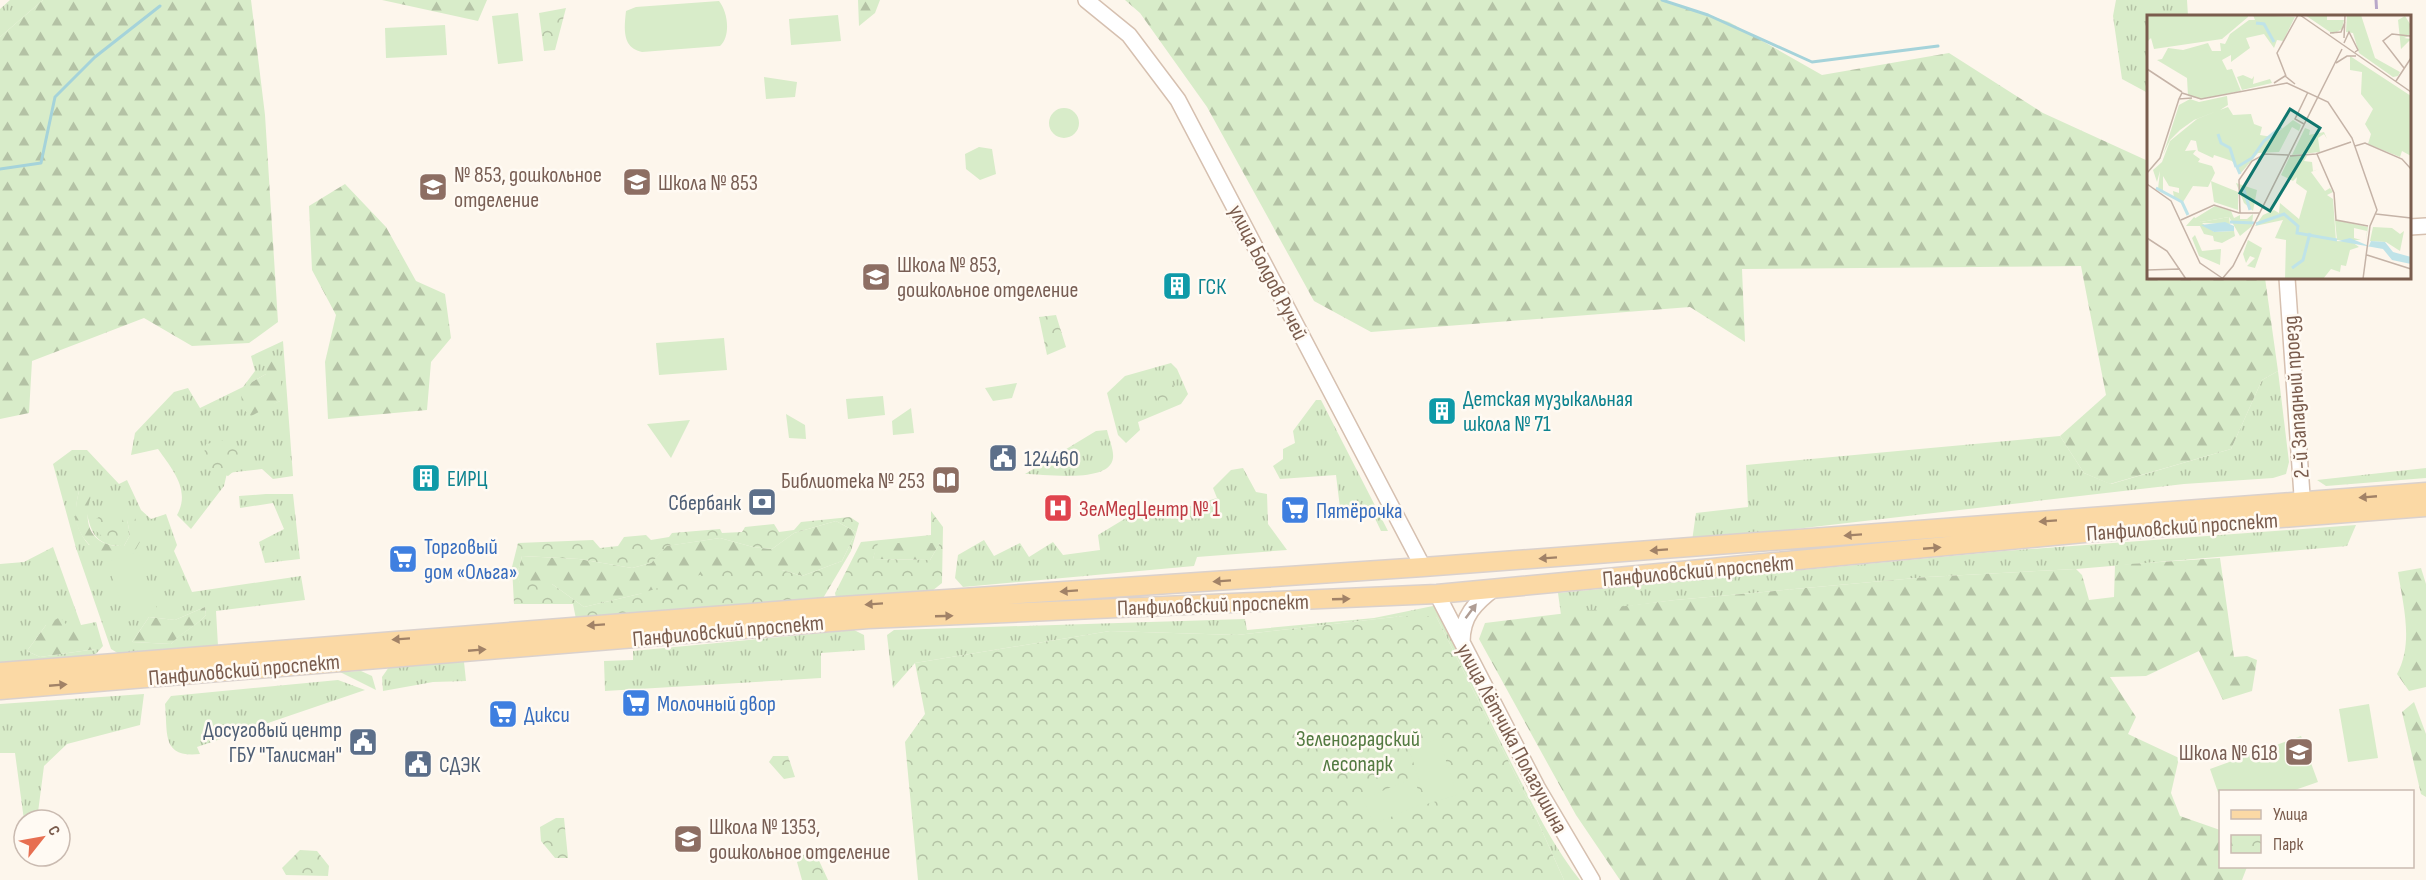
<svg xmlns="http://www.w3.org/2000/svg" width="2426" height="880" font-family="'Sofia Sans Condensed',sans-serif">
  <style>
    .grass { fill: url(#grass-tufts); fill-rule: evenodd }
    .forest { fill: url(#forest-firs) }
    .park { fill: url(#park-crowns); fill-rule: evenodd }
    .pitch { fill: #d8ecc9 }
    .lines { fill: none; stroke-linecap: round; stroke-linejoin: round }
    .stream { stroke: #a5d3da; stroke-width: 3 }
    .secondary-casing { stroke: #d6c0b0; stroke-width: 18 }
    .primary-casing { stroke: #dad1cd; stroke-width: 21 }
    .secondary { stroke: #fff; stroke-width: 15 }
    .primary { stroke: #fbd9a5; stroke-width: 18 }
    .rail { stroke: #b9a8c9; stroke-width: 3; stroke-dasharray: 9 6; stroke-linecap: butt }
    .oneway { fill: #a18267 }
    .oneway2 { fill: #af9d94 }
    .labels { text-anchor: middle; stroke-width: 5; stroke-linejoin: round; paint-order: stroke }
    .education-label { font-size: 22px; fill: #785e54; stroke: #fffaf3; text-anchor: start }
    .street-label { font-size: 22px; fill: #7a5c4d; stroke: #fffaf3 }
    .culture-label { font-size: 22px; fill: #0d838f; stroke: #fffaf3; text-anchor: start }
    .service-label { font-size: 22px; fill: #4e5e75; stroke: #fffaf3; text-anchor: start }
    .health-label { font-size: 22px; fill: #be3a42; stroke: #fffaf3; text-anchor: start }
    .shop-label { font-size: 22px; fill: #366cbe; stroke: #fffaf3; text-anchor: start }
    .park-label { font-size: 22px; fill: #537a41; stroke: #fffaf3 }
    .inset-river { fill: none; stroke: #bfe3e8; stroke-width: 3 }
    .inset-road { fill: none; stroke: #c5b3a7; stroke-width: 1.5 }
    .view { fill: #0f766e; fill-opacity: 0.15; stroke: #0f766e; stroke-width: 3 }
    .inset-edge { fill: none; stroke: #7a5c4d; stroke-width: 3 }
  </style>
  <defs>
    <pattern id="grass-tufts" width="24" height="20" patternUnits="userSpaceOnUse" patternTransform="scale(1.5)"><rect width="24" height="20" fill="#d8ecc9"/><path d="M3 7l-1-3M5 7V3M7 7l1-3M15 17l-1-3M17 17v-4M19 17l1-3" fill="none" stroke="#b4c2a5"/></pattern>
    <pattern id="forest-firs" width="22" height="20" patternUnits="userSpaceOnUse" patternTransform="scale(1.5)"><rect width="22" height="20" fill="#d8ecc9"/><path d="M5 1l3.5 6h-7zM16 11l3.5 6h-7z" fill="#b4c2a5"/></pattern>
    <pattern id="park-crowns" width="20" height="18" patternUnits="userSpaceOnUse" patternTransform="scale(1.5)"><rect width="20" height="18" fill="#d8ecc9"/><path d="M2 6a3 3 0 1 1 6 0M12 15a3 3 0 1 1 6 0" fill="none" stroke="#b4c2a5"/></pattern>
  </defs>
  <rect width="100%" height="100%" fill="#fdf6ec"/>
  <path class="grass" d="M 10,0 L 43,0 L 0,37 L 0,9 Z
    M 2116,0 L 2187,0 L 2188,16 L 2148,16 L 2148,93 L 2122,79 L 2113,16 Z
    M 283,341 L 293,476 L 273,479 L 262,469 L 227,473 L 224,486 L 191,529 L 177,515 C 191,490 172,469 158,449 L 131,455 L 135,433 L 174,392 L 188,388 L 200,408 L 243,387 L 255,371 L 251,356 ZM 266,374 L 280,401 L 273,404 L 252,382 Z
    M 1171,363 L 1177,369 L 1188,394 L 1181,404 L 1138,422 L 1140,430 L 1126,443 L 1118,435 L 1107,393 L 1125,376 Z
    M 2278,371 L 2289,462 L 2286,474 L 2273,478 L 2184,484 L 1692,541 L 1696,513 L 1748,507 L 1746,465 L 2060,436 L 2084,473 L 2111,484 L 2231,449 L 2262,380 Z
    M 1316,400 L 1321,400 L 1388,531 L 1381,531 L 1369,506 L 1340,508 L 1336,475 L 1280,479 L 1273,466 L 1283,459 L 1283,449 L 1295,443 L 1293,431 Z
    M 1107,430 C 1109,439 1114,450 1113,458 C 1110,484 1044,474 1025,474 L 1096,431 Z
    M 72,450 L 87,450 L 119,484 L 127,480 L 141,510 L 151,519 L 166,514 L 177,545 L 174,551 L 192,592 L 301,576 L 305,600 L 216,611 L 218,646 L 121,655 L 111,649 L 76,548 L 53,464 ZM 79,491 C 93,515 82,547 124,546 L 130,535 L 127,519 L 136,549 L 89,545 C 74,528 74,512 79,491 ZM 205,607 L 206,615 C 195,627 181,632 171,644 L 132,642 L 149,617 L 175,620 Z
    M 1243,468 L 1256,492 L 1267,494 L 1268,524 L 1287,550 L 1197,557 L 1194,566 L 963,587 L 955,578 L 958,555 L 984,540 L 994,556 L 1020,543 L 1029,557 L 1053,542 L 1063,555 L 1100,550 L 1098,535 L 1131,515 C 1151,519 1171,517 1191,520 L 1187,507 L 1217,498 L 1213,488 L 1231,470 Z
    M 2426,468 L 2426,478 L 2326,486 L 2317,480 Z
    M 266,494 L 293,494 L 300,559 L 265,563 L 259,542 L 284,529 L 273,503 L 240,508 L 239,496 Z
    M 2356,525 L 2347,546 L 2076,569 L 1927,577 L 1675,600 L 1561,615 L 1558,593 L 2004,551 Z
    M 53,547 L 81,625 L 96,622 L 103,646 L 94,656 L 0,663 L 0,564 L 24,562 ZM 46,625 L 70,629 L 96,649 L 40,657 L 27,651 Z
    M 1433,606 L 1438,609 C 1463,665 1489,720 1517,774 C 1536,811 1554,847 1580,880 L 1564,880 L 1529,802 L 1436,616 L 1403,616 L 1237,635 L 1110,631 L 915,663 L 893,688 L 887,635 L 894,630 L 1245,619 L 1247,630 L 1374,618 Z
    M 854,630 L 864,635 L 865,650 L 821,653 L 821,678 L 605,691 L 604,661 L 633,660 L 633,651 Z
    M 464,662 L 466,681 L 433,682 L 383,691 L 382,677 L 389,667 Z
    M 361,671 L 372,676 L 376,690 L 340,672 Z
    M 338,680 L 365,690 L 197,747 L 200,754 C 161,758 168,734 165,704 L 171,696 Z
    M 144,694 L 140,725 L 67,744 L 44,766 L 37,820 L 24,820 L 15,753 L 0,753 L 0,704 Z"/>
  <path class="forest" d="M 43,0 L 251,0 L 265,115 L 278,322 L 249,343 L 192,346 L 144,318 L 32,361 L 29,413 L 0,419 L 0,37 Z
    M 382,0 L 487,0 L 478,21 Z
    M 858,0 L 880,0 L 875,13 L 859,26 Z
    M 1125,0 L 1663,0 L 1729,22 L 1822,75 L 1949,53 L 2043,113 L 2148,161 L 2148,278 L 2265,278 L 2278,371 L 2262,380 L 2231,449 L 2110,484 L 2084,473 L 2060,436 L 2106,395 L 2081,266 L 1742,269 L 1745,342 L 1690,307 L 1371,332 L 1314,301 L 1207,107 L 1140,13 Z
    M 345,184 L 386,227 L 416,281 L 445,294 L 451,338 L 431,362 L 427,410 L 328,419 L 325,362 L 336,315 L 312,270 L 309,206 Z
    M 277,359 L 282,365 L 280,401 L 251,416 L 243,409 L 241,395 L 252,382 L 266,374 L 268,361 Z
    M 79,491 L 93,491 C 81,519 88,548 124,546 L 130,535 L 127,519 L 133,512 L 142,538 L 136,549 L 121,555 L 104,557 C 77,537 71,523 79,491 Z
    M 836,521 L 856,532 L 842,561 L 802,576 L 782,570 L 639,594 L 584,607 L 552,584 L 520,584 L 517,575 L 522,556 L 579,559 L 632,568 L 651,563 L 666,546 L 720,538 L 753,547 L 772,549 L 794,533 Z
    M 877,543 L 940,543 L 930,560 L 873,559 Z
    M 2220,558 L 2234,657 L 2247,656 L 2257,660 L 2252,691 L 2223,700 L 2199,651 L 2146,676 L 2110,677 L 2136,717 L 2128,734 L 2179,758 L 2171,793 L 2180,816 L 2220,830 L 2220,866 L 2247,867 L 2242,880 L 1620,880 L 1576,815 L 1479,639 L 1485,623 L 1675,600 L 1927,577 L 2076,569 L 2082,575 L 2089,600 L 2114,597 L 2115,565 Z
    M 2421,568 L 2426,584 L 2426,687 L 2409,691 L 2397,674 C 2414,643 2403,605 2398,572 Z
    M 205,607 L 206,615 C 195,627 182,632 171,644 L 132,642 L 149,617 L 175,620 Z
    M 60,617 L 70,629 L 94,630 L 96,649 L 40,657 L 27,651 L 46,625 Z
    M 2414,702 L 2426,734 L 2426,797 L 2421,794 L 2402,712 Z"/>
  <path class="park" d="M 566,8 L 555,50 L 544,51 L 539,13 Z
    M 1056,315 L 1066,347 L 1047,355 L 1039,317 Z
    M 1172,380 L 1177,398 L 1159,404 L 1154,386 Z
    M 231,439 C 239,449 240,455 239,467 L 228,476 L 213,471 L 203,459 L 206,444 Z
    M 931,511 L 943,527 L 942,583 L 932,591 L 836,598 L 835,593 L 861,542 L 931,535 ZM 878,543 L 940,543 L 930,560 L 873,559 Z
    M 106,512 L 121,514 L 126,530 L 123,544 L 112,545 L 95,530 L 96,519 Z
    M 850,517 L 859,523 L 851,551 L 822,600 L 576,619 L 573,604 L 514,604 L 512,567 L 518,543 L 593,540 L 600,548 L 618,546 L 624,537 L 646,535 L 651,540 L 669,537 L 672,533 L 720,529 L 722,533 L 742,532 L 745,527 L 774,524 L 779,532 L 794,530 L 801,522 ZM 836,521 L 856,532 L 842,561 L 802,576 L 782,570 L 725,567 L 639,594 L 584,607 L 552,584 L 520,583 L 517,575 L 522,556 L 579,559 L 632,568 L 651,563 L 667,546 L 720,538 L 753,547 L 772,549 L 794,533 Z
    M 1403,616 L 1436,616 L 1529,802 L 1564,880 L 918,880 L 905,742 L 925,714 L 915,663 L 1110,631 L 1237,635 Z
    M 773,756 L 788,756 L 795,777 L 784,779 L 769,762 Z
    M 556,818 L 564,818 L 568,858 L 555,858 L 541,841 L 540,827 Z
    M 300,850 L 317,851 L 329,866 L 328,876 L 286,875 L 282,868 Z
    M 815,852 L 828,880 L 802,880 L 797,862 L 805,853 Z"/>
  <path class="pitch" d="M 719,1 C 728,12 731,36 720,46 L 642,52 C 622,48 624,29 626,11 L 636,7 Z
    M 518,13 L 523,61 L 498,64 L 492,16 Z
    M 838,15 L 841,41 L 791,45 L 789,19 Z
    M 445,25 L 447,55 L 386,58 L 385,28 Z
    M 764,77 L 797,82 L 795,97 L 766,99 Z
    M1049 123a15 15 0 1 1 30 0a15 15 0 1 1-30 0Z
    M 979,147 L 992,149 L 996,174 L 980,180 L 966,169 L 965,154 Z
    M 724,338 L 727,370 L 659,375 L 656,343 Z
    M 1017,383 L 1012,398 L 993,401 L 985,388 Z
    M 883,396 L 885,415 L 848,419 L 846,399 Z
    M 911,408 L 914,433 L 893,435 L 892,421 Z
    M 786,414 L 805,425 L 806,439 L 789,438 Z
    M 690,420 L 671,458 L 647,424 Z
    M 138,552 L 158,612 L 127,622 L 107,562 Z
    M 2369,704 L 2378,758 L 2348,762 L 2339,709 Z
    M 2301,736 L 2318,782 L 2292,791 L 2220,792 L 2220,798 L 2210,769 Z
    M 1439,739 L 1457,795 L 1427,804 L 1409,749 Z
    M 1413,778 L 1424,803 L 1374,824 L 1363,799 Z"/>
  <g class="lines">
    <path class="stream" d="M 1662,0 L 1708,15 L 1812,62 L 1938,46
      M 0,169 L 41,163 L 55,97 L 95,57 L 160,6"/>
    <g class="secondary-casing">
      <path id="secondary" d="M 1086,0 L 1129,35 L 1178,100 L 1423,567
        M 2410,227 L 2426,226
        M 2287,278 L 2303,510
        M 1437,594 L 1537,787 L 1592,880
        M 1462,642 C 1462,616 1475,603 1495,588"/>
    </g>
    <g class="primary-casing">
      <path id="primary" d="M 0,672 L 827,607 L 1423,567 L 2426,492
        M 0,690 L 868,619 L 1437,594 L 2084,533 L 2426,507"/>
    </g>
    <use href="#secondary" class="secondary"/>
    <use href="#primary" class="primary"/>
    <path class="rail" d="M 2376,0 L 2377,16"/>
  </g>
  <defs><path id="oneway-solid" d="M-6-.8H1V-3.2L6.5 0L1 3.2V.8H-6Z" transform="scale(1.5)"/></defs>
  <g class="oneway">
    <use href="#oneway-solid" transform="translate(2368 497) rotate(175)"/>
    <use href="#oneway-solid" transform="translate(2048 521) rotate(176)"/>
    <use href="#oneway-solid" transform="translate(1853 535) rotate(176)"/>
    <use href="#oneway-solid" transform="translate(1932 548) rotate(-5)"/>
    <use href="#oneway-solid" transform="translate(1659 550) rotate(176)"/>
    <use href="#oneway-solid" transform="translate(1548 558) rotate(176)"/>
    <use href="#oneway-solid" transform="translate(1222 581) rotate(176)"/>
    <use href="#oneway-solid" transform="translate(1069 591) rotate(176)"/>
    <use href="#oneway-solid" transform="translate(1341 599) rotate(-2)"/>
    <use href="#oneway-solid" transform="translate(874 604) rotate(176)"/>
    <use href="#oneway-solid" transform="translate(944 616) rotate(-2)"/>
    <use href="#oneway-solid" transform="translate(596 625) rotate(176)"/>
    <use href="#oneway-solid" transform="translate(401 639) rotate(176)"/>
    <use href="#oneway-solid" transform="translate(477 650) rotate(-5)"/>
    <use href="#oneway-solid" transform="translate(58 685) rotate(-5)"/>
  </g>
  <use class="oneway2" href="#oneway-solid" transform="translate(1471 611) rotate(-53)"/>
  <defs>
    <g id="school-square" transform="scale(1.5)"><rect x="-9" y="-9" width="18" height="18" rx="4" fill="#8d6e63" stroke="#fffaf3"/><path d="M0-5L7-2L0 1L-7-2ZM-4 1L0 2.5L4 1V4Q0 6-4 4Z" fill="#fff"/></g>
    <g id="building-square" transform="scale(1.5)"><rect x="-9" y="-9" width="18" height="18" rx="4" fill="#0f9aa8" stroke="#fffaf3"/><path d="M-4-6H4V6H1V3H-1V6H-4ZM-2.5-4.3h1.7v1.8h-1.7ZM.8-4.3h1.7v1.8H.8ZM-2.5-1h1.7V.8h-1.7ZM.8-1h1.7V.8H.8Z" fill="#fff"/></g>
    <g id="civic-square" transform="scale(1.5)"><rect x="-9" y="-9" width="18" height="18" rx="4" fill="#5c6f8a" stroke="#fffaf3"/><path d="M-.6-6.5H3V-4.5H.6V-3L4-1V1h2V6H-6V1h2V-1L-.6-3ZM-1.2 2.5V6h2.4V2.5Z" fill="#fff"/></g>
    <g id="library-square" transform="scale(1.5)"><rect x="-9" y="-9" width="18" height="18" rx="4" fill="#8d6e63" stroke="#fffaf3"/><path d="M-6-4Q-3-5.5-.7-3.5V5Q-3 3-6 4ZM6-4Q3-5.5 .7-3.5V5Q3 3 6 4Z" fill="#fff"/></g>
    <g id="bank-square" transform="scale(1.5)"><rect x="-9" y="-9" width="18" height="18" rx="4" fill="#5c6f8a" stroke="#fffaf3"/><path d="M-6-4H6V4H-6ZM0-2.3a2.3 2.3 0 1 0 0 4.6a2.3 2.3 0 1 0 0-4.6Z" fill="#fff"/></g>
    <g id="hospital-square" transform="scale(1.5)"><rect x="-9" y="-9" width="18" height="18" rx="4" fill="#e0444e" stroke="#fffaf3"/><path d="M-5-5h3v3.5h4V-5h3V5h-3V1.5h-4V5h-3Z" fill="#fff"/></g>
    <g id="supermarket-square" transform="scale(1.5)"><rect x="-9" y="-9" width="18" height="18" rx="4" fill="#3f7fe0" stroke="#fffaf3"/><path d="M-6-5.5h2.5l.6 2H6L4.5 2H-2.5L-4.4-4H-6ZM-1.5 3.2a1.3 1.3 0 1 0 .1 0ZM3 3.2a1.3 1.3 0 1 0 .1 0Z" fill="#fff"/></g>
  </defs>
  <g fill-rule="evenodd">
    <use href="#school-square" x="637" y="182"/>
    <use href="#school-square" x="433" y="187"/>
    <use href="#school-square" x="876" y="277"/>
    <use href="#building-square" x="1177" y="286"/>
    <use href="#building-square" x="1442" y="411"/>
    <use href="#civic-square" x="1003" y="458"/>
    <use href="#building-square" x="426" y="478"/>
    <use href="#library-square" x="946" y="480"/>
    <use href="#bank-square" x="762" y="502"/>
    <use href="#hospital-square" x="1058" y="508"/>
    <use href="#supermarket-square" x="1295" y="510"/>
    <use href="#supermarket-square" x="403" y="559"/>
    <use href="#supermarket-square" x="636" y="703"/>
    <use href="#supermarket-square" x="503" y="714"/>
    <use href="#civic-square" x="363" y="742"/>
    <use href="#school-square" x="2299" y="752"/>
    <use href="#civic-square" x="418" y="764"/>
    <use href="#school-square" x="688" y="839"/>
  </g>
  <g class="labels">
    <g class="education-label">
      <text x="454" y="182">№ 853, дошкольное<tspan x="454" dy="25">отделение</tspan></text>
      <text x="658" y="190">Школа № 853</text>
      <text x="897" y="272">Школа № 853,<tspan x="897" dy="25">дошкольное отделение</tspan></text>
      <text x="925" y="488" text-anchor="end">Библиотека № 253</text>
      <text x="2278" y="760" text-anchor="end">Школа № 618</text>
      <text x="709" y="834">Школа № 1353,<tspan x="709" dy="25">дошкольное отделение</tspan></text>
    </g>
    <g class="street-label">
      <text transform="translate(1269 272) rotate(63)" y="8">улица Болдов Ручей</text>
      <text transform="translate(2295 397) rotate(-94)" y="8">2-й Западный проезд</text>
      <text transform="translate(2182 526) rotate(-4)" y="8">Панфиловский проспект</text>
      <text transform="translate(1698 570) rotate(-5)" y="8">Панфиловский проспект</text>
      <text transform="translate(1213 604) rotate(-2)" y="8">Панфиловский проспект</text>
      <text transform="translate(728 630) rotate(-5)" y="8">Панфиловский проспект</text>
      <text transform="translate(244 669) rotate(-5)" y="8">Панфиловский проспект</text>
      <text transform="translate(1513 738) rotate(62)" y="8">улица Лётчика Полагушина</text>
    </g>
    <g class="culture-label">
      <text x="1198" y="294">ГСК</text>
      <text x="1463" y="406">Детская музыкальная<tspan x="1463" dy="25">школа № 71</tspan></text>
      <text x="447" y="486">ЕИРЦ</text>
    </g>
    <g class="service-label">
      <text x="1024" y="466">124460</text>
      <text x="741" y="510" text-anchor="end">Сбербанк</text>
      <text x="342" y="737" text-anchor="end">Досуговый центр<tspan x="342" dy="25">ГБУ "Талисман"</tspan></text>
      <text x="439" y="772">СДЭК</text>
    </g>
    <g class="health-label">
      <text x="1079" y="516">ЗелМедЦентр № 1</text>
    </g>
    <g class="shop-label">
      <text x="1316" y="518">Пятёрочка</text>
      <text x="424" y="554">Торговый<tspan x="424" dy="25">дом «Ольга»</tspan></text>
      <text x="657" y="711">Молочный двор</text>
      <text x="524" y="722">Дикси</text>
    </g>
    <g class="park-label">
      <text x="1358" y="746">Зеленоградский<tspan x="1358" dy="25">лесопарк</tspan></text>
    </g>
  </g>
  <g transform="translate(2147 15)">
    <rect width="264" height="264" fill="#fdf6ec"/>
    <path d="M 188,205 L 221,212 L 219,226 L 220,216 L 207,213 L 207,223 L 214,225 L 190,225 Z" fill="#d8ecc9"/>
    <path d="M 0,0 L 101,0 L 101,2 L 75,24 L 7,34 L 4,23 L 0,27 ZM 106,0 L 148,2 L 136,26 L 130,25 L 127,33 L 117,19 L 99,23 L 103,33 L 84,47 L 84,40 L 75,45 L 80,55 L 85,54 L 94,76 L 54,84 L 41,81 L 40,63 L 10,45 L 15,44 L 21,33 L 36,35 L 61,28 L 65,36 L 74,36 L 73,28 L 78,29 L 83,19 L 102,5 L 108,5 ZM 158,0 L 180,0 L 180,5 L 197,5 L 195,14 L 186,19 ZM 200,0 L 214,0 L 228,43 L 253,57 L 251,61 L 246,62 L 212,38 L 206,18 L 199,17 ZM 258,1 L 263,9 L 262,21 L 257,23 L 264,24 L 254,34 L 251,5 ZM 96,60 L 105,64 L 107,61 L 106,69 L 123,64 L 125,68 L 95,75 L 90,62 ZM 80,81 L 81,90 L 73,95 L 81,92 L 86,100 L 104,99 L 107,109 L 115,112 L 113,120 L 125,122 L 146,105 L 154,110 L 152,116 L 145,112 L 132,137 L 111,138 L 94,158 L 85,146 L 67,140 L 66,143 L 51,136 L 49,126 L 44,125 L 38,136 L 49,135 L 46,139 L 53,144 L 51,147 L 65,151 L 68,158 L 61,172 L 46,171 L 36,187 L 27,183 L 26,176 L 32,178 L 32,173 L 22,171 L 16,161 L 16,176 L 11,174 L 13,156 L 10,167 L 6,155 L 15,147 L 23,126 L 50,104 L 70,96 L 47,105 L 33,115 L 23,125 L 16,140 L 32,90 L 43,84 L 52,87 ZM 158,113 L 163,115 L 162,120 L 177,117 L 180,124 L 177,119 L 171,123 L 173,137 L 145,140 ZM 64,166 L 91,177 L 91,195 L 67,187 ZM 89,168 L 110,175 L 106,196 L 97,188 ZM 68,191 L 84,196 L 87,203 L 93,200 L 93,204 L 100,204 L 106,199 L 105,211 L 93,221 L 82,202 L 54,207 L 47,204 ZM 48,220 L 55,236 L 74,234 L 73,250 L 52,241 L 45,223 ZM 101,225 L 115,233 L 108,253 L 100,251 L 108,243 L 103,241 L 99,248 L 96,239 Z" fill="#d8ecc9"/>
    <path d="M 203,41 L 264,81 L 264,141 L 255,136 L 253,142 L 221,129 L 224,119 L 218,109 L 226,94 L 214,79 L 215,57 L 203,55 ZM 143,141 L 160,141 L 157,146 L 165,147 L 166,156 L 172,154 L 164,157 L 178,176 L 183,173 L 186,177 L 180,180 L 186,184 L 189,226 L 205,227 L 212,232 L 203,235 L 199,251 L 194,250 L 193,257 L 184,254 L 176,264 L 138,264 L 139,225 L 128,223 L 136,205 L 108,211 L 116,200 L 127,195 L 132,198 L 133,188 L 152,204 L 160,176 L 149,168 L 150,162 L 146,166 L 134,160 ZM 47,202 L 54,207 L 82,202 L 83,209 L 55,208 L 67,217 L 87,216 L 88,221 L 75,228 L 67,226 L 66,221 L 57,219 L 53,211 L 39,211 ZM 226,212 L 245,213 L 253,219 L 257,216 L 253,236 L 239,227 L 223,226 Z" fill="#d8ecc9"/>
    <path d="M 78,207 L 87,211 L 87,216 L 67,217 L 54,210 ZM 203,223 L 222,231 L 224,226 L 238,227 L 246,237 L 264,242 L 264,249 L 245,245 L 236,234 L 191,226 Z" fill="#bfe3e8"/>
    <path class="inset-river" d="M 109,8 L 117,9 L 127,27M 71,119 L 74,128 L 83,133 L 89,152M 93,159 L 90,152 L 105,143 L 117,126 L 134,112M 96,172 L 103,195M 9,173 L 35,187 L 41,200M 83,207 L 107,208M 109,209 L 137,199 L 151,211 L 150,218 L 190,225M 145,253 L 156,245 L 163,218"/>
    <path class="inset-road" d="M 153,0 L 264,77M 183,18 L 194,17 L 198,7M 197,23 L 198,0M 197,28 L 202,17 L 211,35 L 208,37M 189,48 L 200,41 L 209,41M 257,53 L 236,26 L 245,19 L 263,21M 0,54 L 35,77M 139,61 L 130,38 L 151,0M 249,66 L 264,43M 127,68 L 138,61 L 148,69M 45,83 L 32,84 L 35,78 L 54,84 L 140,68 L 181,87 L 205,123 L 230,195 L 223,211 L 216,264M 157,109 L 148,104 L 161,77M 208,131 L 218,128 L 255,144 L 264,154M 170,139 L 187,178 L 189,205 L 221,211M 143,141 L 169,139 L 204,127M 0,158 L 13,143 L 32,84M 0,169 L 24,186 L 53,248 L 75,263M 93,198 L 92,165 L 105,146 L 118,139 L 141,140M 229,199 L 264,203M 34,205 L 67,190 L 92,198 L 113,198M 0,223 L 20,236 L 39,264M 220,240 L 264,254M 0,255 L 33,254M 75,264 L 86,251 L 195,34"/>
    <path class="view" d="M 143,94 L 173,113 L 123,196 L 93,178 Z"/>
    <rect width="264" height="264" class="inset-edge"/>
  </g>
  <rect x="2219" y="790" width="195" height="78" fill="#fffaf3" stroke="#cabbb1" stroke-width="1.5"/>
  <rect x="2231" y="810" width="30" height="9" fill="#fbd9a5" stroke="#cabbb1" stroke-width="1.5"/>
  <text x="2273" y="820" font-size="18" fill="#7a5c4d">Улица</text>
  <rect x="2231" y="835" width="30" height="18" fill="url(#park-crowns)" stroke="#cabbb1" stroke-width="1.5"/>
  <text x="2273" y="850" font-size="18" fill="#7a5c4d">Парк</text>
  <g transform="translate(42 838) rotate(59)"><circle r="28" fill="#fffaf3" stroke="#cabbb1" stroke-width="1.5"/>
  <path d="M0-4.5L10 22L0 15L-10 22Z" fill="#e76f51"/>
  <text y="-9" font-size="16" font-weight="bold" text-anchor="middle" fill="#7a5c4d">С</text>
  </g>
</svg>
